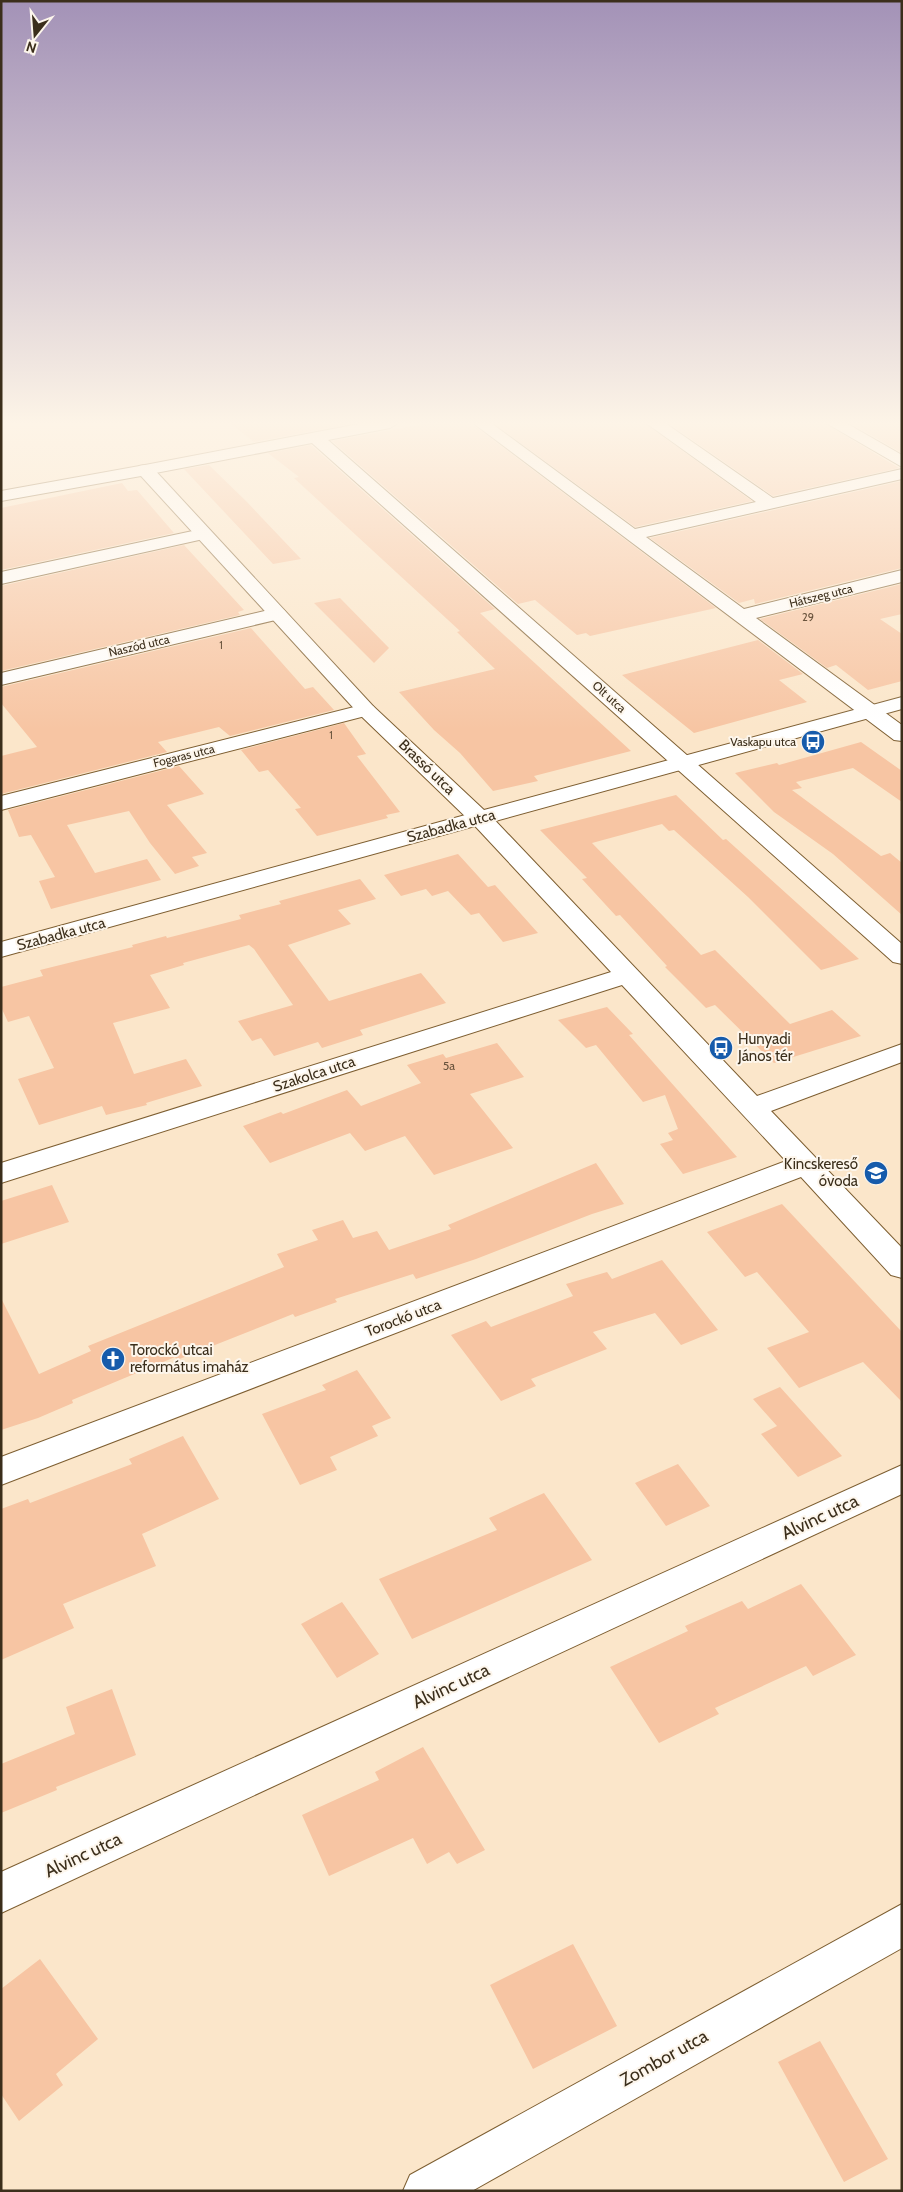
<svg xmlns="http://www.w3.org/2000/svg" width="903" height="2192" font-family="Cabin,sans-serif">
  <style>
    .building { fill: #f7c5a3 }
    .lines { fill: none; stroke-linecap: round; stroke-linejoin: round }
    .minor-casing { stroke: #7d5e31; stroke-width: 2 }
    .tertiary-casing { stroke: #7d5e31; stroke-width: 2 }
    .minor { fill: #fff; fill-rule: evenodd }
    .tertiary { fill: #fff; fill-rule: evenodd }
    .labels { text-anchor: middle; stroke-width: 4; stroke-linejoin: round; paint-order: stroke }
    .far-number-label { font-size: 11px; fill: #6a543d }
    .far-street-label { font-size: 12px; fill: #3b2e1b; stroke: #fdf6ec }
    .far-poi-label { font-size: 12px; fill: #3b2e1b; stroke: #fdf6ec; text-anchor: end }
    .number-label { font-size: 12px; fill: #6a543d }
    .street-label { font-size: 15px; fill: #3b2e1b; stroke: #fdf6ec }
    .poi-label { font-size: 15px; fill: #3b2e1b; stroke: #fdf6ec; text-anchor: start }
    .near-street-label { font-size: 18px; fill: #3b2e1b; stroke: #fdf6ec }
  </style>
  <rect width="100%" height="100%" fill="#fbe6ca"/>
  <path class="building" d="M 230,423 L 354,423 L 254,442 Z
    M 429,423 L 469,423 L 477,428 L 716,608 L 590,636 L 586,633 L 577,635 L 535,600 L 518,604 L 332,441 Z
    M 504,423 L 644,423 L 752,501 L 635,527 L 496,425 Z
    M 668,423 L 824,423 L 899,468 L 773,496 Z
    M 850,423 L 902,423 L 902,453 Z
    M 311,445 L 495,609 L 480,613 L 631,751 L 534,776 L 538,781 L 493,791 L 460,753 L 434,730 L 399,692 L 495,669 L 457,632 L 460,631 L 294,478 L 299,477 L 268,453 Z
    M 209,465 L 247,502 L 301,559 L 273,564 L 184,469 Z
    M 902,481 L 902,568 L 755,604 L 754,599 L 739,603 L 650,538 Z
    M 122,483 L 128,491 L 137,490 L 174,533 L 1,570 L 1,508 Z
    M 184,545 L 244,610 L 238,612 L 240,615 L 1,671 L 1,586 Z
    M 902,584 L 902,614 L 880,619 L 902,634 L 902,681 L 868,690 L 836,665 L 827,668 L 760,619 Z
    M 340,598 L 389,648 L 374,663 L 314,603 Z
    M 251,628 L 305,689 L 313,687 L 334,710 L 230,736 L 219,727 L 158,742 L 167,752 L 1,794 L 1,756 L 37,747 L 1,703 L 1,687 Z
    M 758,640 L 803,674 L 779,680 L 807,702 L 694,733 L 622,675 Z
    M 344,723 L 366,754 L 357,756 L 400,812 L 386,815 L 388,818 L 317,836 L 295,809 L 301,808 L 268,770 L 259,772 L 241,750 Z
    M 861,742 L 902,771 L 902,802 L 853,768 L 796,782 L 802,788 L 792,790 L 881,856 L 890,853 L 902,863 L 902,915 L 833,854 L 774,812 L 735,773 L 777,763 L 779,765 Z
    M 179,766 L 204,794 L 167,805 L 207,853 L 192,857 L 199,866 L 175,874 L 150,843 L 129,811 L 67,825 L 95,873 L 147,859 L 161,880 L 51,909 L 39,881 L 55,877 L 31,835 L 19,837 L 8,810 Z
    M 676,795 L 723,840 L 726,839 L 859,959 L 821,970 L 748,897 L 674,830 L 669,831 L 662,824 L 592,843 L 701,955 L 715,950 L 790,1024 L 832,1010 L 861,1036 L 774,1063 L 715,1005 L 706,1008 L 665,967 L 667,966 L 620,915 L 616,916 L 582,879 L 587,878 L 540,830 Z
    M 458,854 L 488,887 L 495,885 L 538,933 L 503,942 L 479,913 L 471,915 L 448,891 L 432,896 L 426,889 L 401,896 L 384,875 Z
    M 360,879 L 376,899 L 338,910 L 351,924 L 288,945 L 329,1001 L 421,973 L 446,1003 L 360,1030 L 363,1035 L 322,1048 L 318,1042 L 274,1056 L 261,1038 L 252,1041 L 238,1021 L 293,1005 L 254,949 L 249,945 L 183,963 L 184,965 L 150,975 L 170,1008 L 113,1023 L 134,1074 L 186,1059 L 202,1086 L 146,1103 L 147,1105 L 106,1115 L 102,1106 L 39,1125 L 18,1079 L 54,1068 L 29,1016 L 8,1022 L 1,1007 L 1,987 L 43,976 L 40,970 L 133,947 L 132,945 L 166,936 L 167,938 L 241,919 L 239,915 L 281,904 L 279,901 Z
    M 607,1007 L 633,1034 L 629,1035 L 737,1157 L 683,1174 L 660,1144 L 673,1140 L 668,1133 L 678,1129 L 665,1095 L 643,1102 L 596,1045 L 586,1048 L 558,1020 Z
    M 497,1043 L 524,1077 L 470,1094 L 513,1148 L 434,1175 L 405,1136 L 365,1151 L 350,1133 L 270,1163 L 243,1126 L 281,1112 L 283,1114 L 347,1090 L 361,1106 L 421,1083 L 407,1065 L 443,1054 L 446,1058 Z
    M 596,1163 L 624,1204 L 592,1214 L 476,1259 L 416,1279 L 413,1274 L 335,1299 L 337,1302 L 295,1317 L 293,1314 L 177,1360 L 175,1357 L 72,1400 L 73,1403 L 38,1418 L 1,1430 L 1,1298 L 39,1374 L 91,1351 L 88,1346 L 284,1267 L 277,1254 L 318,1240 L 312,1230 L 343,1220 L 353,1238 L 377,1231 L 389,1250 L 451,1229 L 448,1225 Z
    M 52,1185 L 69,1222 L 1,1244 L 1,1201 Z
    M 782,1204 L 902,1332 L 902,1402 L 863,1362 L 799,1388 L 767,1348 L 809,1332 L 757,1272 L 745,1277 L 707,1232 Z
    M 662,1260 L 718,1330 L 681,1345 L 655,1313 L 593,1332 L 607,1349 L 531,1379 L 536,1386 L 501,1401 L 451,1335 L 486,1321 L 491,1327 L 573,1296 L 566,1284 L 607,1272 L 612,1279 Z
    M 357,1370 L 391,1418 L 372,1426 L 378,1436 L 330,1457 L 337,1470 L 300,1485 L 262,1414 L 326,1390 L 322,1385 Z
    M 780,1387 L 842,1456 L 798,1477 L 761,1434 L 777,1426 L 753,1399 Z
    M 183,1436 L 219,1499 L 142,1534 L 156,1566 L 63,1604 L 74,1628 L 1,1660 L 1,1509 L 28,1499 L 30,1503 L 132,1464 L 129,1459 Z
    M 678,1464 L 710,1506 L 666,1526 L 635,1483 Z
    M 544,1493 L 592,1560 L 412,1639 L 379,1579 L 497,1530 L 489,1518 Z
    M 801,1584 L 856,1655 L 813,1676 L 806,1666 L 715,1708 L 719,1714 L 659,1743 L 610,1667 L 688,1631 L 685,1626 L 742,1601 L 748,1609 Z
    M 342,1602 L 379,1654 L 337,1678 L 301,1624 Z
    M 112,1689 L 136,1755 L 56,1787 L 57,1790 L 1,1813 L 1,1764 L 75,1734 L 66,1707 Z
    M 423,1747 L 485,1850 L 457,1864 L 449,1852 L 427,1864 L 413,1838 L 329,1876 L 302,1815 L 379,1780 L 375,1772 Z
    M 573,1944 L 617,2026 L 533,2069 L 490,1985 Z
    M 40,1959 L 98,2039 L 56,2074 L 63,2085 L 19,2121 L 1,2094 L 1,1989 Z
    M 820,2041 L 888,2159 L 844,2182 L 778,2062 Z"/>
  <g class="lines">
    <g class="minor-casing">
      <path id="minor" d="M 364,423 L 398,423 L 390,428 L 328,440 L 902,944 L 902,964 L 893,962 L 312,443 L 145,475 L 139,474 L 137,470 L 139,466 L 145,465 Z
        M 473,423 L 491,423 L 635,529 L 756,502 L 646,423 L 665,423 L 773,498 L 902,469 L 902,479 L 646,537 L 744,609 L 902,570 L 902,582 L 756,618 L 902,725 L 902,741 L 894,740 Z
        M 826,423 L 846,423 L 902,455 L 902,467 Z
        M 202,529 L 208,530 L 211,534 L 208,538 L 1,584 L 1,572 Z
        M 277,608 L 284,610 L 287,614 L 284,618 L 1,685 L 1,673 Z
        M 366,704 L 373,706 L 376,710 L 373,714 L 1,810 L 1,796 Z
        M 480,811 L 488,813 L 757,1096 L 902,1044 L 902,1062 L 771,1111 L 902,1248 L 902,1278 L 891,1275 L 801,1177 L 1,1485 L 1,1457 L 786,1161 L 622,985 L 1,1183 L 1,1163 L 611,972 L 475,826 L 1,957 L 1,942 Z
        M 902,1465 L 902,1494 L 1,1913 L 1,1872 Z
        M 902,1904 L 902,1948 L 472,2191 L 403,2191 L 410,2175 Z"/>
    </g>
    <g class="tertiary-casing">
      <path id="tertiary" d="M 145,465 L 151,466 L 373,706 L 484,810 L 902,697 L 902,709 L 488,823 L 480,825 L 472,823 L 359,714 L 141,476 L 1,501 L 1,491 Z"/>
    </g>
    <use href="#minor" class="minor"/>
    <use href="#tertiary" class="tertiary"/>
  </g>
  <linearGradient id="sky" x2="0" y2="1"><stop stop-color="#a392b7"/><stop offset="0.58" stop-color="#fdf4e7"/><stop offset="1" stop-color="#fdf4e7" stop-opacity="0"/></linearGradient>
  <rect width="903" height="730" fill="url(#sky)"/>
  <defs>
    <g id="bus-disc" transform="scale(1.25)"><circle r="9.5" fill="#165bab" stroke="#fdf6ec"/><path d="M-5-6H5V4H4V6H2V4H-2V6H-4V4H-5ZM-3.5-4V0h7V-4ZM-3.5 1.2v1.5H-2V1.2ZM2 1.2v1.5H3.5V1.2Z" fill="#fff"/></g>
    <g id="school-disc" transform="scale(1.25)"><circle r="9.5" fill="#165bab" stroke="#fdf6ec"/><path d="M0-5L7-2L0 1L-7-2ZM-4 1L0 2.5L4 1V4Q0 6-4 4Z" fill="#fff"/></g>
    <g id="church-disc" transform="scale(1.25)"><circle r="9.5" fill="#165bab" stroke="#fdf6ec"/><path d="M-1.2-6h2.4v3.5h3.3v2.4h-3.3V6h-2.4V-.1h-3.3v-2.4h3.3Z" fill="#fff"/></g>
  </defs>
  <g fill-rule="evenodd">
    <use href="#bus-disc" x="813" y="742"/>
    <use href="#bus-disc" x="721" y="1048"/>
    <use href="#school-disc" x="876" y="1173"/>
    <use href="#church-disc" x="113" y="1359"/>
  </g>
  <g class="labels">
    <g class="far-number-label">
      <text x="808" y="621">29</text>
      <text x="221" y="649">1</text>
      <text x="331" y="739">1</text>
    </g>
    <g class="far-street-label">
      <text transform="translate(821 596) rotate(-14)" y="4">Hátszeg utca</text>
      <text transform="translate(139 646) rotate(-13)" y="4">Naszód utca</text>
      <text transform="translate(609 697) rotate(42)" y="4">Olt utca</text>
      <text transform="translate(184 756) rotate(-14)" y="4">Fogaras utca</text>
    </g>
    <g class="far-poi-label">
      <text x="796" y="746">Vaskapu utca</text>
    </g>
    <g class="number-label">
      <text x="449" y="1070">5a</text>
    </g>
    <g class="street-label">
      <text transform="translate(427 767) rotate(44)" y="5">Brassó utca</text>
      <text transform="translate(451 826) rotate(-15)" y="5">Szabadka utca</text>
      <text transform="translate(61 934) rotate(-15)" y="5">Szabadka utca</text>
      <text transform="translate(314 1074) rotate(-18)" y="5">Szakolca utca</text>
      <text transform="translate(403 1318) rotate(-21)" y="5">Torockó utca</text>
    </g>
    <g class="poi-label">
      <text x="738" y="1044">Hunyadi<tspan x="738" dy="17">János tér</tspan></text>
      <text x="858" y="1169" text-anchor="end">Kincskereső<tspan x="858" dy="17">óvoda</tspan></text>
      <text x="130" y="1355">Torockó utcai<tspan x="130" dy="17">református imaház</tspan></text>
    </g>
    <g class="near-street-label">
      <text transform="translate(820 1517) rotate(-25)" y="6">Alvinc utca</text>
      <text transform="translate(451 1686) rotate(-25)" y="6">Alvinc utca</text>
      <text transform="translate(83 1855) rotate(-25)" y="6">Alvinc utca</text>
      <text transform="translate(664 2058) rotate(-29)" y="6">Zombor utca</text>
    </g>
  </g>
  <rect width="903" height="2192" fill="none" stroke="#3b2e1b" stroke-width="5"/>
  <g transform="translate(35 35) rotate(197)" stroke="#fdf6ec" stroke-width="4" paint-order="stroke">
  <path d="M0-4L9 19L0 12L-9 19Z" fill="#3b2e1b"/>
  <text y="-8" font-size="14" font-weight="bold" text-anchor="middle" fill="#3b2e1b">N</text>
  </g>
</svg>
